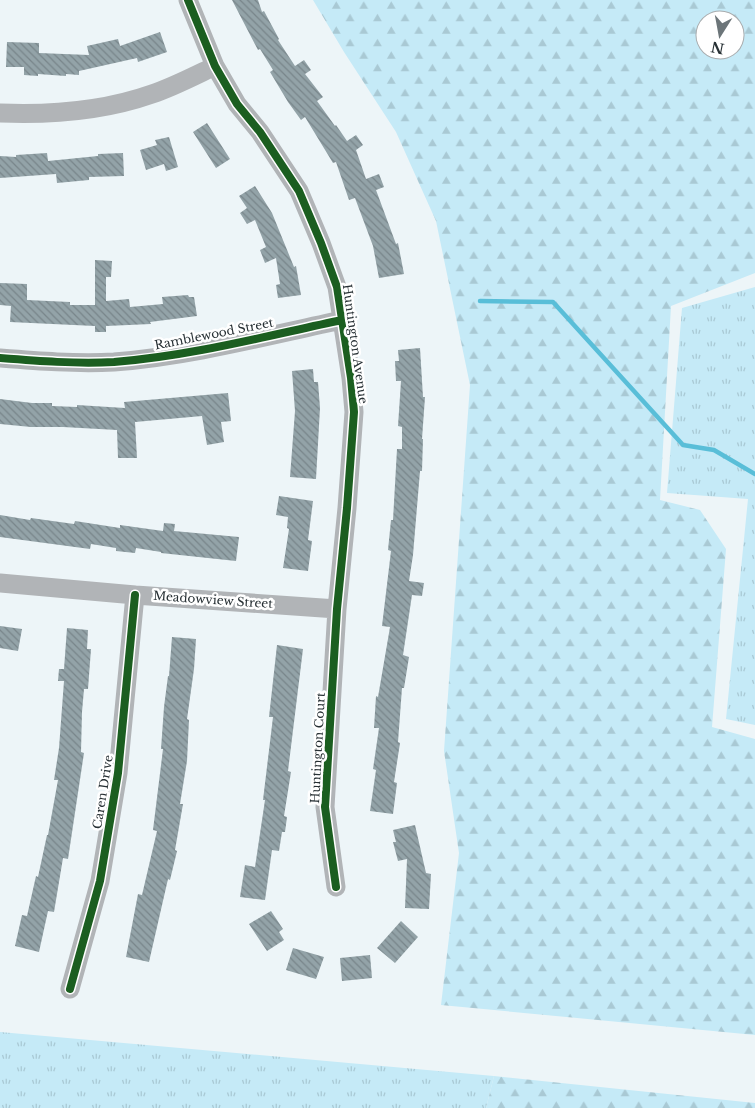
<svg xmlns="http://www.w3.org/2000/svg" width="755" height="1108" font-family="'Libre Baskerville',serif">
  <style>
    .grass { fill: url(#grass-tufts) }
    .forest { fill: url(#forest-firs); fill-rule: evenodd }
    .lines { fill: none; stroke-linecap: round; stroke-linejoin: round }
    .stream { stroke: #59bed8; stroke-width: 4.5 }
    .building { fill: url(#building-back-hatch) }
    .minor { stroke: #b1b4b7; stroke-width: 19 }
    .cycleway-casing { stroke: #fff; stroke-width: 11 }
    .cycleway { stroke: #1b5e20; stroke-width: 8 }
    .labels { text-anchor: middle; stroke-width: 5; stroke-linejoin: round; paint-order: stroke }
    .street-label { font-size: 12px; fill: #273034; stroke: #fff }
  </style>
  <defs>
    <pattern id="grass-tufts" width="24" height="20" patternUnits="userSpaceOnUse" patternTransform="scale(1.25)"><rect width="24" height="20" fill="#c5eaf7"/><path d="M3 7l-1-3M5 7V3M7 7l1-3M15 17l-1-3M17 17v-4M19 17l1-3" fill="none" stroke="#a9c9d4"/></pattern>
    <pattern id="forest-firs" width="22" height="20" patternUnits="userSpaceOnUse" patternTransform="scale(1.25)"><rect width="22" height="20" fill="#c5eaf7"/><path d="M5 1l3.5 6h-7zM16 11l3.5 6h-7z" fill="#a9c9d4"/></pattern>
    <pattern id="building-back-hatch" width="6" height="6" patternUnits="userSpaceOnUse" patternTransform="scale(1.25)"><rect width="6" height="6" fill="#93a3a8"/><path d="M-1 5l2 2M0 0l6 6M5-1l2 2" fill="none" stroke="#78858a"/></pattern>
  </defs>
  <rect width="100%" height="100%" fill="#edf5f8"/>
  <path class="grass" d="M 755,287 L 755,725 L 726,719 L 748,499 L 667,493 L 682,308 Z
    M 0,1032 L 494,1076 L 486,1108 L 0,1108 Z"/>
  <path class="forest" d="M 313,0 L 755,0 L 755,273 L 671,306 L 660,500 L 700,510 L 726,549 L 712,727 L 755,739 L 755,1035 L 441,1005 L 459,853 L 444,751 L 470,385 L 436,221 L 396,132 L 344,52 ZM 705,20 L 735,20 L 735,50 L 705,50 Z
    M 494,1076 L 755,1103 L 755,1108 L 486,1108 Z"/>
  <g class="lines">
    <path class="stream" d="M 480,301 L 553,302 L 683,445 L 714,450 L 755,474"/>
  </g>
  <path class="building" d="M 232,0 L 258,0 L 262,12 L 264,11 L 279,39 L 278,40 L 295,66 L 304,60 L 311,70 L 305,74 L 323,97 L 317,101 L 335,126 L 336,125 L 347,141 L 356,135 L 363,145 L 356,150 L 366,179 L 379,174 L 384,187 L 376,190 L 396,244 L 398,243 L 404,274 L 379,278 L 373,246 L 355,198 L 349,200 L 336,162 L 333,163 L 305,117 L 301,120 L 288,102 L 270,72 L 273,70 L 260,49 L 258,50 Z
    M 160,32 L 167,52 L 138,62 L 137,58 L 79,71 L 79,75 L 66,74 L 66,76 L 38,74 L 38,76 L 24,75 L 24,67 L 6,67 L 7,42 L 39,43 L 39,53 L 89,55 L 87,46 L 118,39 L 120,46 Z
    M 207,123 L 230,159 L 216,168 L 193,132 Z
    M 169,137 L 178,167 L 166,171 L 164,164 L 146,170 L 140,150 L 157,145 L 155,140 Z
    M 47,153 L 48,161 L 98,156 L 98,154 L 123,153 L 124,176 L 89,177 L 89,180 L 57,183 L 56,174 L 0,178 L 0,156 L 16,157 L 16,155 Z
    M 255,186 L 272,213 L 294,267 L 296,266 L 301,295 L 278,298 L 276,285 L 280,284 L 276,258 L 265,263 L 260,250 L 266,247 L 255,220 L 247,224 L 240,213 L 247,208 L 239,196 Z
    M 95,260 L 112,261 L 111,277 L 106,277 L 106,301 L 129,299 L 130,307 L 163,304 L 162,297 L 188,295 L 189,297 L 194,297 L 197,316 L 150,322 L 151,324 L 106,326 L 106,332 L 95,332 L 95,326 L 10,322 L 11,306 L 0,305 L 0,283 L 27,284 L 27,300 L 70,302 L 70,305 L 95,305 Z
    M 420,348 L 423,397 L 425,397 L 422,439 L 423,439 L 422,471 L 420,471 L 413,555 L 409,581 L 424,583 L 422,596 L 412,595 L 403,655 L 409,657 L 404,688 L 402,688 L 398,742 L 400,743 L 394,782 L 397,783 L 393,814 L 370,811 L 376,770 L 373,769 L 379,728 L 374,728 L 376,696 L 378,697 L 389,633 L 390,627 L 382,626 L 391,551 L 388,550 L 391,520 L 393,520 L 397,449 L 402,449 L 402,427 L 398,426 L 401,381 L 396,381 L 395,361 L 399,361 L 398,350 Z
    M 313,369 L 314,382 L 318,382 L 320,408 L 316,479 L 290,477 L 295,411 L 292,371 Z
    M 228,393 L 231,421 L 221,422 L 224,442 L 207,445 L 202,416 L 135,422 L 137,458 L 118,458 L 117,430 L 63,427 L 31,427 L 0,424 L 0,399 L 32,403 L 52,403 L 52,406 L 77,407 L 77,405 L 125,408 L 124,402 Z
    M 279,496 L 313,501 L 308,540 L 312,541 L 308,571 L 283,568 L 289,529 L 287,528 L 288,517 L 276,515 Z
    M 0,515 L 30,520 L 31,518 L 74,524 L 75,521 L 120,528 L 120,525 L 163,531 L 164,523 L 175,524 L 174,531 L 239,537 L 236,561 L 161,553 L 161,552 L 136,548 L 135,553 L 116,551 L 116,548 L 91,544 L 90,549 L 0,537 Z
    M 0,626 L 22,629 L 18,651 L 0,648 Z
    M 67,628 L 88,630 L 87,649 L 91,649 L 88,689 L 84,689 L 82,712 L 81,752 L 84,753 L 68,859 L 63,858 L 54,912 L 48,911 L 39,952 L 15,946 L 22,915 L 27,916 L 36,876 L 38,877 L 47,835 L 48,835 L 58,780 L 54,780 L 59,748 L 64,681 L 58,681 L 59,669 L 64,669 Z
    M 172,637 L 196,639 L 194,669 L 187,719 L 189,720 L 187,761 L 180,804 L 183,804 L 175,850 L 177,851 L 170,880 L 168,879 L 149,962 L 126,957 L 138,894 L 142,895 L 157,831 L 153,830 L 163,749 L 161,749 L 164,707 L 168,676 L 169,676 Z
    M 277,645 L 303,649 L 288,771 L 291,772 L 284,816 L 287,817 L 285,832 L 282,832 L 279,851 L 272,850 L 265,900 L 240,897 L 245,865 L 255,867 L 265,800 L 263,800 L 273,717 L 269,717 Z
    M 415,825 L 426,873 L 431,874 L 429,909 L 405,908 L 407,859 L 398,861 L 393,842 L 396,842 L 393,830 Z
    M 271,911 L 283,929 L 279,932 L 284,940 L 267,951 L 249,924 Z
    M 401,921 L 418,937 L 395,963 L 377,948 Z
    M 293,948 L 324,957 L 316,979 L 286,970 Z
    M 370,955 L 372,978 L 342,981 L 340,958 Z"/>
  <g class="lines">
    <path class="minor" d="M 188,0 L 215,66 L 237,104 L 260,132 L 299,191 L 321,243 L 337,287 L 351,378 L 354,412 L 347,508 L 337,609 L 325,807 L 336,887
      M 0,113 C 50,115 104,111 152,94 C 173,87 194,76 215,66
      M 0,358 C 38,361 76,364 114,362 C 191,356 266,336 342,320
      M 0,583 L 135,595 L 337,609
      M 70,989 L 100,881 L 118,773 L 135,595"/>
    <g class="cycleway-casing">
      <path id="cycleway" d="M 188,0 L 215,66 L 237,104 L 260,132 L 299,191 L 321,243 L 337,287 L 351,378 L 354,412 L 347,508 L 337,609 L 325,807 L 336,887
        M 0,358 C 38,361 76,364 114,362 C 191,356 266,336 342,320
        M 70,989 L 100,881 L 118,773 L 135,595"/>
    </g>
    <use href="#cycleway" class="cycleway"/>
  </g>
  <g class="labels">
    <g class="street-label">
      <text transform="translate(214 334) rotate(-11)" y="4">Ramblewood Street</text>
      <text transform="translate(355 344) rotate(82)" y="4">Huntington Avenue</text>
      <text transform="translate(213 600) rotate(4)" y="4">Meadowview Street</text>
      <text transform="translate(318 748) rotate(-87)" y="4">Huntington Court</text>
      <text transform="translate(103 792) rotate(-81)" y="4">Caren Drive</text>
    </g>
  </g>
  <g transform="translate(720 35) rotate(191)"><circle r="24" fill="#ffffff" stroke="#a9acae"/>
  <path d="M0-4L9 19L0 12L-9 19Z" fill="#6c7579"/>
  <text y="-8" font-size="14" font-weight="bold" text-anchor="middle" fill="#273034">N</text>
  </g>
</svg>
